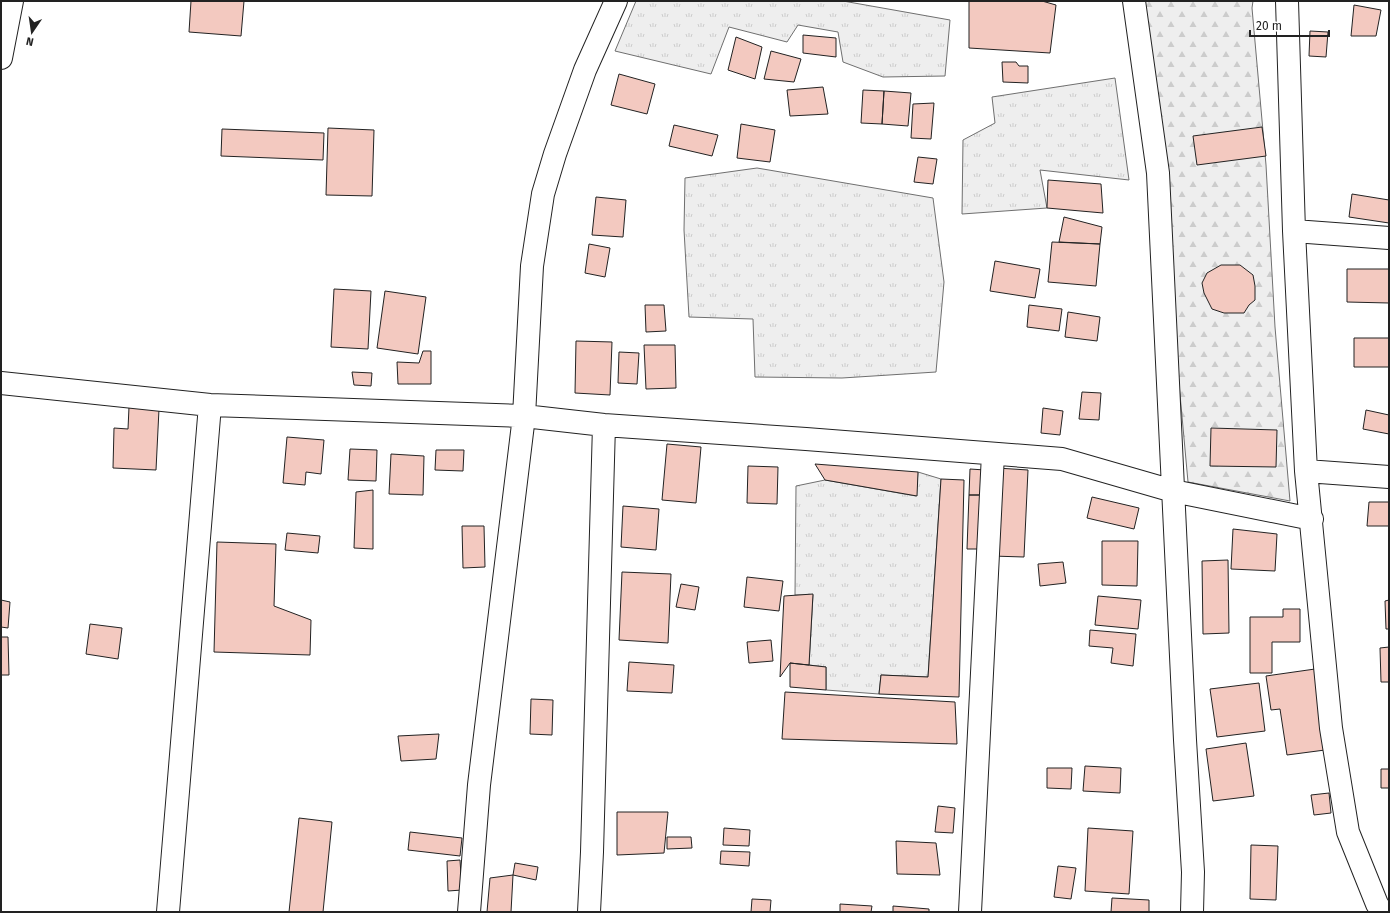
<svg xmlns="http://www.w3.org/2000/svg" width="1390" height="913" font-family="'Fira Sans',sans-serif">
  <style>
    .grass { fill: url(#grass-tufts); stroke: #6f6f6f }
    .forest { fill: url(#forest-firs); stroke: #6f6f6f }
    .building { fill: #f3c9c0; stroke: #222 }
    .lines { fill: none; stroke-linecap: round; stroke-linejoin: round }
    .minor-casing { stroke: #222; stroke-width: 24 }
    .minor { stroke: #fff; stroke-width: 22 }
  </style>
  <defs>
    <pattern id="grass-tufts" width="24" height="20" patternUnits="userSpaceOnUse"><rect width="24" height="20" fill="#eee"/><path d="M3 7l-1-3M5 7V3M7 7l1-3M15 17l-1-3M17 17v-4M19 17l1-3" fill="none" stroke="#ccc"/></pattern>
    <pattern id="forest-firs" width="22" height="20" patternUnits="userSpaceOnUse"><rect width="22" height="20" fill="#eee"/><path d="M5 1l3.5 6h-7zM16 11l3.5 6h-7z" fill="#ccc"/></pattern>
  </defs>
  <rect width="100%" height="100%" fill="#fff"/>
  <path class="grass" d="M 636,1 L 843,1 L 950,20 L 945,76 L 883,77 L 843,62 L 838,32 L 798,25 L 787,42 L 729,27 L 711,74 L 615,51 Z
    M 1115,78 L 1129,180 L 1040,170 L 1047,208 L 962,214 L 963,140 L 995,123 L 992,97 Z
    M 757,168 L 933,198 L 944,282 L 936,372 L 842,378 L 755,377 L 753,319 L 689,317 L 684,230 L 685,178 Z
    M 918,472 L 941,479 L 928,677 L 881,675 L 879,694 L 826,690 L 826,667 L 809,665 L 813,595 L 795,595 L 796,486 L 825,480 L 916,496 Z"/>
  <path class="forest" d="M 1144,1 L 1253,1 L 1252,8 L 1266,165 L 1275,327 L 1290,501 L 1188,482 Z"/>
  <path class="building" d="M 191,1 L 244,1 L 241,36 L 189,32 Z
    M 969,1 L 1042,1 L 1056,5 L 1050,53 L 969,48 Z
    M 1354,5 L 1381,10 L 1376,36 L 1351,36 Z
    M 1310,31 L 1328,32 L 1326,57 L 1309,56 Z
    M 803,35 L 836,38 L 836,57 L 803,53 Z
    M 736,37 L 762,47 L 755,79 L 728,70 Z
    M 771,51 L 801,59 L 794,82 L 764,79 Z
    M 1002,62 L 1016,62 L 1019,66 L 1028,66 L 1028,83 L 1003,82 Z
    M 619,74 L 655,84 L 647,114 L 611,105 Z
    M 823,87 L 828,114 L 790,116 L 787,90 Z
    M 863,90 L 884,91 L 882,124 L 861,123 Z
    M 884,91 L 911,93 L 908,126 L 882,124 Z
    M 934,103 L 931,139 L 911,138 L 913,104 Z
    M 741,124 L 775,130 L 770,162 L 737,158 Z
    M 674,125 L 718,135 L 712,156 L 669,146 Z
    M 1262,127 L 1266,156 L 1197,165 L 1193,136 Z
    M 328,128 L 374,130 L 372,196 L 326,195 Z
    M 222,129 L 324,133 L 323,160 L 221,156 Z
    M 918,157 L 937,159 L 933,184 L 914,182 Z
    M 1048,180 L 1101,184 L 1103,213 L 1047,208 Z
    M 1352,194 L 1389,200 L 1389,223 L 1349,217 Z
    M 596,197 L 626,200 L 623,237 L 592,235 Z
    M 1064,217 L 1102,227 L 1100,244 L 1059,242 Z
    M 1052,242 L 1100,244 L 1096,286 L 1048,282 Z
    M 589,244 L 610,248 L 605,277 L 585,273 Z
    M 995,261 L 1040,269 L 1035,298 L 990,291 Z
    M 1221,265 L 1240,265 L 1253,275 L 1255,286 L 1255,300 L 1249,305 L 1244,313 L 1224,313 L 1212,309 L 1204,293 L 1202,283 L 1207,273 Z
    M 1347,269 L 1389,269 L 1389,303 L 1347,302 Z
    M 334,289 L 371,291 L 368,349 L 331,347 Z
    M 385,291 L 426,297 L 418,354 L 377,348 Z
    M 645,305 L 664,305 L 666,331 L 646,332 Z
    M 1029,305 L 1062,309 L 1059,331 L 1027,327 Z
    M 1068,312 L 1100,317 L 1097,341 L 1065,337 Z
    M 1354,338 L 1389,338 L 1389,367 L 1354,367 Z
    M 576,341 L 612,342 L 610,395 L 575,393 Z
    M 644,345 L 675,345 L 676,388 L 646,389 Z
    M 423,351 L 431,351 L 431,384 L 398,384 L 397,362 L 419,363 Z
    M 619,352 L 639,353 L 637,384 L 618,383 Z
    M 352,372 L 372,373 L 371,386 L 354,385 Z
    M 1082,392 L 1101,393 L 1099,420 L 1079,419 Z
    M 129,407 L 159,409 L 156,470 L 113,468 L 114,428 L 128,429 Z
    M 1043,408 L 1063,411 L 1060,435 L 1041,433 Z
    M 1366,410 L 1389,415 L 1389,434 L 1363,429 Z
    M 1211,428 L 1277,430 L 1276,467 L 1210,466 Z
    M 287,437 L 324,440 L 321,474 L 306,472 L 305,485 L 283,483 Z
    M 667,444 L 701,447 L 696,503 L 662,500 Z
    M 350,449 L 377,450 L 376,481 L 348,480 Z
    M 436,450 L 464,450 L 463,471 L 435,470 Z
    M 391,454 L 424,456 L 423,495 L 389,494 Z
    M 815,464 L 918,472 L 917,496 L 825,480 Z
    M 748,466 L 778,467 L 777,504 L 747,503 Z
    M 997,468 L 1028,470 L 1024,557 L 992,556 Z
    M 970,469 L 985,470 L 984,495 L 969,495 Z
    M 941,479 L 964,480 L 959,697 L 879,694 L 881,675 L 928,677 Z
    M 373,490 L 373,549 L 354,548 L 356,492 Z
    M 969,495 L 984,495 L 982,549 L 967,549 Z
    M 1092,497 L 1139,508 L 1134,529 L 1087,518 Z
    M 1369,502 L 1389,502 L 1389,526 L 1367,526 Z
    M 623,506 L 659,509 L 656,550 L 621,547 Z
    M 462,526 L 484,526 L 485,567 L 463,568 Z
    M 1233,529 L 1277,534 L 1275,571 L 1231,569 Z
    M 287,533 L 320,536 L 318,553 L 285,550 Z
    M 1102,541 L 1138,541 L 1137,586 L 1102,585 Z
    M 217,542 L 276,544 L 274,606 L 311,620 L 310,655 L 214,652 Z
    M 1228,560 L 1229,633 L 1203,634 L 1202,561 Z
    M 1063,562 L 1066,583 L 1040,586 L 1038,564 Z
    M 622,572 L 671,574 L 668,643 L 619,640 Z
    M 747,577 L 783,581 L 779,611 L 744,607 Z
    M 681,584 L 699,587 L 695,610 L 676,607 Z
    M 813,594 L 809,665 L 790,663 L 780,677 L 784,596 Z
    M 1098,596 L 1141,600 L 1138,629 L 1095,625 Z
    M 1,600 L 10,602 L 8,628 L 1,627 Z
    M 1389,600 L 1389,629 L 1386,629 L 1385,601 Z
    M 1283,609 L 1300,609 L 1300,642 L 1272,642 L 1272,673 L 1250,673 L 1250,617 L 1283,617 Z
    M 90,624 L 122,628 L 118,659 L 86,654 Z
    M 1090,630 L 1136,634 L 1133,666 L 1111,663 L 1113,648 L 1089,646 Z
    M 1,637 L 8,637 L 9,675 L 1,675 Z
    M 771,640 L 773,661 L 749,663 L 747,642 Z
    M 1389,647 L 1389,682 L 1381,682 L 1380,648 Z
    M 629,662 L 674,665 L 672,693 L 627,691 Z
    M 790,663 L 826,667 L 826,690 L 790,687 Z
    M 1315,669 L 1325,750 L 1287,755 L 1280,709 L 1271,710 L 1266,676 Z
    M 1259,683 L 1265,731 L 1217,737 L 1210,689 Z
    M 785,692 L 955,702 L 957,744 L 782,739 Z
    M 531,699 L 553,700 L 552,735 L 530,734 Z
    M 439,734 L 436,759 L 401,761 L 398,736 Z
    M 1246,743 L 1254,796 L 1213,801 L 1206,749 Z
    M 1085,766 L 1121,768 L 1120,793 L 1083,791 Z
    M 1047,768 L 1072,768 L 1071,789 L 1047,788 Z
    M 1381,769 L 1389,769 L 1389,788 L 1381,788 Z
    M 1329,793 L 1331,813 L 1314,815 L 1311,795 Z
    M 938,806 L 955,808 L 953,833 L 935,832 Z
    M 617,812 L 668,812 L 664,853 L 617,855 Z
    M 299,818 L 332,822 L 323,912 L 289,912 Z
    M 724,828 L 750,830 L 749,846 L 723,845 Z
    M 1088,828 L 1133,831 L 1129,894 L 1085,891 Z
    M 410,832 L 462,838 L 460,856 L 408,850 Z
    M 667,837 L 691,837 L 692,848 L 667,849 Z
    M 896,841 L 936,843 L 940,875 L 897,874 Z
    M 1251,845 L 1278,846 L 1276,900 L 1250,899 Z
    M 721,851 L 750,852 L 749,866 L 720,864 Z
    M 460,860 L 462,890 L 448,891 L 447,861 Z
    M 515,863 L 538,867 L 536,880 L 513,875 Z
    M 1058,866 L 1076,868 L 1071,899 L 1054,897 Z
    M 513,875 L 511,912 L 487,912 L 490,878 Z
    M 1112,898 L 1149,900 L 1149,912 L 1111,912 Z
    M 752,899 L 771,900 L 770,912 L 751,912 Z
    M 840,904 L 872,906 L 871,912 L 840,912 Z
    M 893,906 L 929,909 L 929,912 L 893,912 Z"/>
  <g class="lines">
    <g class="minor-casing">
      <path id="minor" d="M 1134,1 L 1158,173 L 1185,740 L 1193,872 L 1192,912
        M 1287,1 L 1294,231 L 1306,471 L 1331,728 L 1348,832 L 1377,904 L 1382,912
        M 1,58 L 12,1
        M 1294,231 L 1389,238
        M 1,383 L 210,405 L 524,416 L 604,425 L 806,439 L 1062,459 L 1173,491 L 1312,519
        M 1306,471 L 1389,477
        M 168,912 L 210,405
        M 469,912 L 479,785 L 524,416 L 532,266 L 543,194 L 555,154 L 585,70 L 616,1
        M 589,912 L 592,852 L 604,425
        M 970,912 L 993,454"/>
    </g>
    <use href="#minor" class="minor"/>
  </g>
  <rect width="1390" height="913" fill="none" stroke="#222222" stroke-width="4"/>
  <g transform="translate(32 32) rotate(193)" stroke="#ffffff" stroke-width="3" paint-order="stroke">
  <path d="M0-3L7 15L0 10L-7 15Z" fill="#222222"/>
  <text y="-6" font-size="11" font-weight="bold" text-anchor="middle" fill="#222222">N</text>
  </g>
  <path d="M1250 30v6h79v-6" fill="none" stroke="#222222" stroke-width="2"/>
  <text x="1256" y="30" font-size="12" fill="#222222" stroke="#ffffff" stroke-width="3" paint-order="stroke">20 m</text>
</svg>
